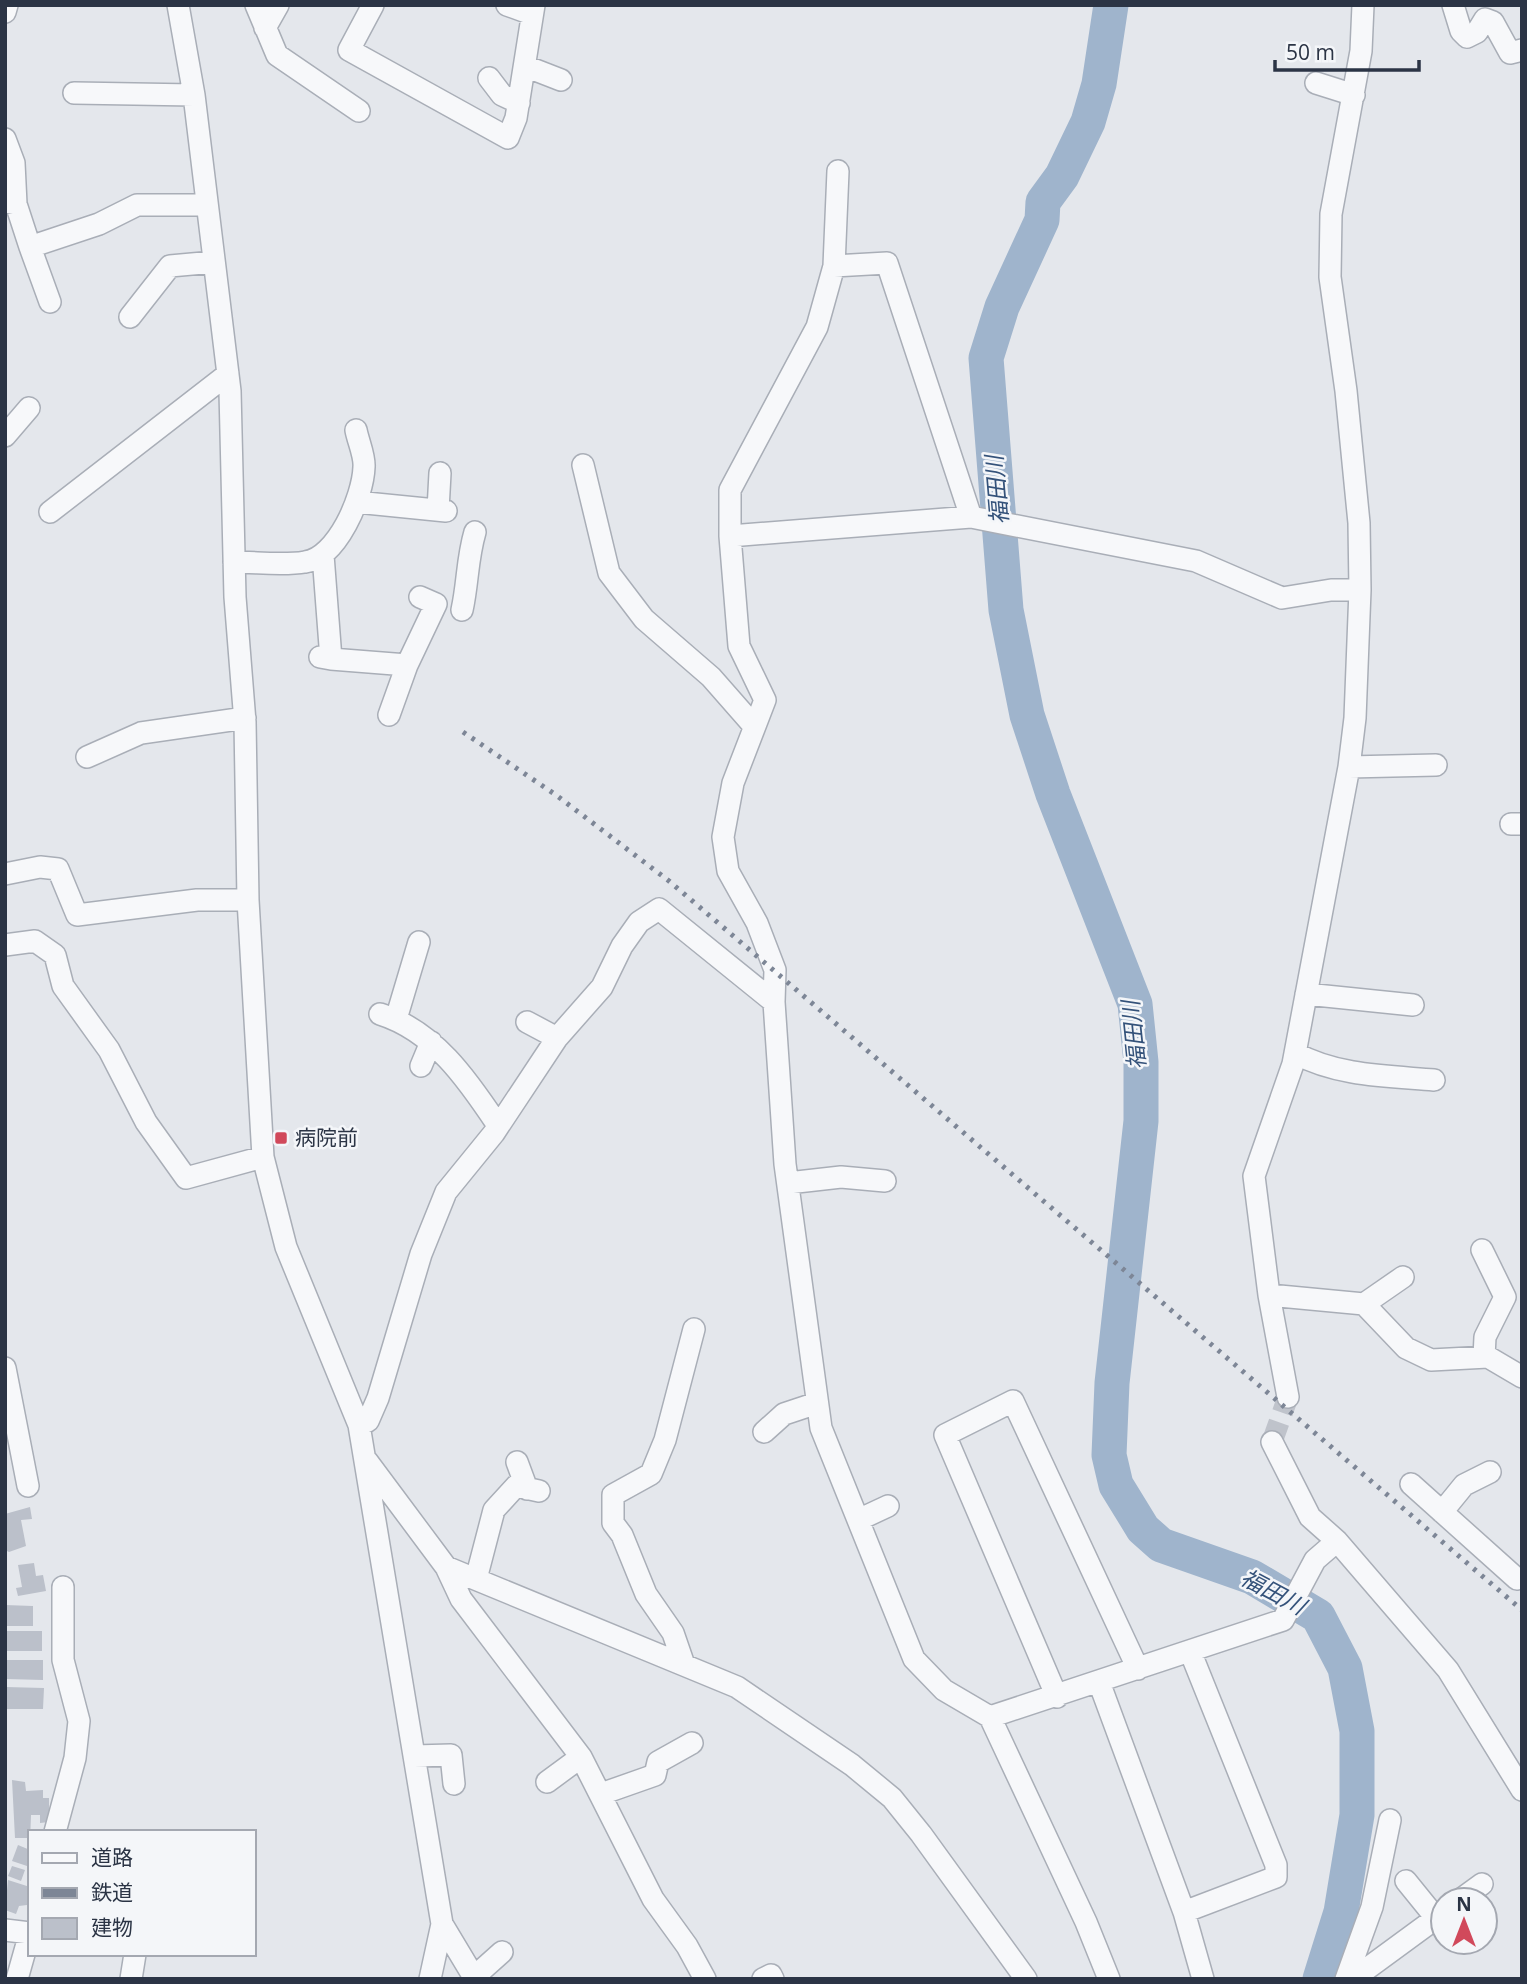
<svg xmlns="http://www.w3.org/2000/svg" width="1527" height="1984" font-family="'Open Sans','Noto Sans JP',sans-serif">
  <style>
    .lines { fill: none; stroke-linecap: round; stroke-linejoin: round }
    .river { stroke: #9fb4cc; stroke-width: 35 }
    .building { fill: #bbc0ca }
    .minor-tunnel { stroke: #bfc3cb; stroke-width: 21; stroke-dasharray: 21 10; stroke-linecap: butt }
    .minor-casing { stroke: #a9aeb7; stroke-width: 24 }
    .minor { stroke: #f7f8fa; stroke-width: 21 }
    .rail { stroke: #7d8696; stroke-width: 5; stroke-dasharray: 3.5 7; stroke-linecap: butt }
    .poi-dot { fill: #d1495b; stroke: #f4f6f9; stroke-width: 2.5 }
    .labels { text-anchor: middle; stroke-width: 5; stroke-linejoin: round; paint-order: stroke }
    .poi-label { font-size: 21px; fill: #2b3445; stroke: #f4f6f9; text-anchor: start }
    .water-label { font-size: 23px; font-style: italic; fill: #34527a; stroke: #f4f6f9 }
  </style>
  <rect width="100%" height="100%" fill="#e4e7ec"/>
  <g class="lines">
    <path class="river" d="M 1111,5 L 1099,84 L 1088,122 L 1062,176 L 1043,202 L 1042,220 L 1002,307 L 986,358 L 1006,610 L 1027,715 L 1053,794 L 1135,1004 L 1141,1062 L 1141,1121 L 1112,1383 L 1109,1455 L 1116,1485 L 1143,1529 L 1161,1545 L 1252,1577 L 1318,1616 L 1345,1668 L 1357,1731 L 1357,1815 L 1341,1912 L 1320,1979"/>
  </g>
  <path class="building" d="M 30,1507 L 32,1519 L 21,1520 L 26,1546 L 9,1552 L 5,1550 L 5,1514 Z
    M 34,1563 L 36,1576 L 43,1575 L 46,1591 L 18,1596 L 16,1588 L 22,1587 L 18,1565 Z
    M 5,1605 L 33,1606 L 33,1626 L 5,1626 Z
    M 5,1631 L 42,1631 L 42,1651 L 5,1651 Z
    M 7,1660 L 43,1660 L 43,1680 L 6,1679 Z
    M 6,1687 L 44,1688 L 43,1709 L 6,1709 Z
    M 12,1780 L 25,1782 L 26,1791 L 43,1790 L 43,1798 L 49,1798 L 49,1822 L 40,1823 L 40,1815 L 31,1815 L 30,1842 L 27,1838 L 15,1838 Z
    M 18,1845 L 30,1850 L 30,1867 L 12,1861 Z
    M 12,1866 L 25,1870 L 21,1881 L 8,1876 Z
    M 8,1880 L 30,1887 L 27,1905 L 19,1906 L 16,1914 L 5,1910 Z"/>
  <g class="lines">
    <path class="minor-tunnel" d="M 1272,1442 L 1288,1397"/>
    <g class="minor-casing">
      <path id="minor" d="M 178,5 L 194,95 L 230,391 L 235,597 L 245,722 L 248,900 L 263,1157 L 286,1247 L 359,1425 L 442,1924 L 475,1979
        M 256,5 L 277,55 L 359,111
        M 373,5 L 349,50 L 508,138 L 516,118 L 534,5
        M 507,5 L 532,14
        M 1453,5 L 1461,31 L 1467,37 L 1477,32 L 1485,19 L 1493,22 L 1510,53 L 1522,50
        M 5,12 L 7,5
        M 265,28 L 278,5
        M 525,66 L 561,80
        M 489,78 L 502,95 L 519,103
        M 1316,83 L 1354,95
        M 74,93 L 194,95
        M 5,139 L 14,163 L 16,204
        M 838,171 L 834,266 L 817,327 L 730,490 L 730,536 L 739,646 L 765,700 L 733,783 L 723,837 L 728,871 L 757,923 L 775,970 L 774,1002 L 785,1164 L 821,1428 L 914,1659 L 944,1690 L 990,1717 L 1086,1922 L 1109,1979
        M 5,202 L 16,204 L 30,247
        M 834,266 L 887,263 L 971,517
        M 50,302 L 30,247 L 99,224 L 137,205 L 207,205
        M 130,317 L 170,266 L 214,262
        M 5,436 L 29,408
        M 583,465 L 609,573 L 644,619 L 711,677 L 754,726
        M 356,502 L 446,511
        M 438,510 L 440,473
        M 50,512 L 228,374
        M 730,536 L 971,517 L 1196,561 L 1282,598 L 1331,590 L 1360,590
        M 234,562 C 257,562 282,566 305,562 C 337,558 363,497 364,467 C 365,456 358,441 356,430
        M 462,610 C 468,583 467,559 475,532
        M 320,657 L 331,659 L 323,555
        M 331,659 L 407,665 L 389,715
        M 407,665 L 436,604 L 420,597
        M 87,757 L 141,733 L 245,718
        M 1349,767 L 1436,765
        M 1511,824 L 1522,824
        M 5,874 L 40,867 L 58,869 L 77,915 L 197,900 L 248,900
        M 5,945 L 35,941 L 55,955 L 63,986 L 109,1050 L 146,1122 L 186,1178 L 263,1157
        M 1306,994 L 1413,1005
        M 380,1014 C 434,1031 467,1079 497,1124
        M 396,1019 L 419,942
        M 527,1022 L 557,1038
        M 1295,1053 C 1337,1076 1387,1076 1434,1080
        M 421,1066 L 431,1042
        M 788,1183 L 841,1177 L 885,1181
        M 1482,1250 L 1505,1297 L 1485,1337 L 1484,1357
        M 1269,1295 L 1364,1304 L 1406,1348 L 1431,1360 L 1488,1357 L 1522,1377
        M 1364,1304 L 1403,1277
        M 5,1368 L 28,1486
        M 1288,1397 L 1269,1295 L 1254,1176 L 1293,1064 L 1349,767 L 1355,718 L 1360,590 L 1359,523 L 1346,391 L 1330,277 L 1331,214 L 1361,51 L 1363,5
        M 359,1425 L 368,1421 L 378,1398 L 421,1254 L 446,1192 L 494,1133 L 557,1038 L 602,987 L 622,946 L 639,922 L 659,909 L 774,1002
        M 764,1432 L 784,1414 L 817,1403
        M 1272,1442 L 1310,1517 L 1337,1541 L 1448,1670 L 1522,1790
        M 367,1461 L 446,1567 L 461,1599 L 581,1757 L 653,1899 L 687,1946 L 705,1979
        M 517,1462 L 527,1489
        M 1411,1484 L 1517,1579 L 1522,1578
        M 1442,1512 L 1464,1485 L 1490,1472
        M 858,1520 L 888,1506
        M 446,1567 L 737,1687 L 852,1765 L 892,1798 L 921,1834 L 1026,1979
        M 476,1579 L 494,1510 L 516,1486 L 539,1491
        M 683,1662 L 673,1633 L 646,1594 L 622,1535 L 613,1523 L 613,1495 L 651,1474 L 665,1440 L 694,1329
        M 1099,1682 L 1184,1912 L 1276,1877 L 1276,1865 L 1190,1651
        M 1057,1697 L 945,1435 L 1013,1401 L 1138,1669
        M 990,1717 L 1283,1620 L 1315,1560 L 1337,1541
        M 414,1756 L 451,1755 L 454,1784
        M 547,1782 L 581,1757
        M 601,1794 L 655,1775 L 658,1762 L 692,1743
        M 55,1832 L 75,1758 L 79,1721 L 63,1660 L 63,1587
        M 1406,1881 L 1436,1918
        M 1460,1900 L 1482,1884
        M 1184,1912 L 1203,1979
        M 5,1930 L 30,1933
        M 474,1977 L 502,1952
        M 17,1979 L 30,1933
        M 131,1979 L 135,1954
        M 430,1979 L 442,1924
        M 763,1979 L 771,1975 L 773,1979
        M 1346,1979 L 1372,1907 L 1390,1820
        M 1353,1979 L 1443,1913"/>
    </g>
    <use href="#minor" class="minor"/>
    <path class="rail" d="M 463,732 L 556,795 L 669,881 L 1522,1610"/>
  </g>
  <rect class="poi-dot" x="274" y="1131" width="14" height="14" rx="3.5"/>
  <g class="labels">
    <g class="poi-label">
      <text x="295" y="1145">病院前</text>
    </g>
    <g class="water-label">
      <text transform="translate(997 490) rotate(-95)" y="8">福田川</text>
      <text transform="translate(1134 1035) rotate(-96)" y="8">福田川</text>
      <text transform="translate(1273 1592) rotate(28)" y="8">福田川</text>
    </g>
  </g>
  <rect width="1527" height="1984" fill="none" stroke="#2b3445" stroke-width="14"/>
  <rect x="28" y="1830" width="228" height="126" fill="#f4f6f9" stroke="#a4a8b1" stroke-width="2"/>
  <rect x="42" y="1853" width="35" height="10" fill="#f7f8fa" stroke="#a4a8b1" stroke-width="2"/>
  <text x="91" y="1865" font-size="21" fill="#2b3445">道路</text>
  <rect x="42" y="1888" width="35" height="10" fill="#7d8696" stroke="#a4a8b1" stroke-width="2"/>
  <text x="91" y="1900" font-size="21" fill="#2b3445">鉄道</text>
  <rect x="42" y="1918" width="35" height="21" fill="#bbc0ca" stroke="#a4a8b1" stroke-width="2"/>
  <text x="91" y="1935" font-size="21" fill="#2b3445">建物</text>
  <g transform="translate(1464 1921)"><circle r="33" fill="#f4f6f9" stroke="#a4a8b1" stroke-width="2"/>
  <path d="M0-5L12 26L0 18L-12 26Z" fill="#d1495b"/>
  <text y="-10" font-size="19" font-weight="bold" text-anchor="middle" fill="#2b3445">N</text>
  </g>
  <path d="M1275 60v10h144v-10" fill="none" stroke="#2b3445" stroke-width="3.5"/>
  <text x="1286" y="60" font-size="21" fill="#2b3445" stroke="#f4f6f9" stroke-width="5" paint-order="stroke">50 m</text>
</svg>
